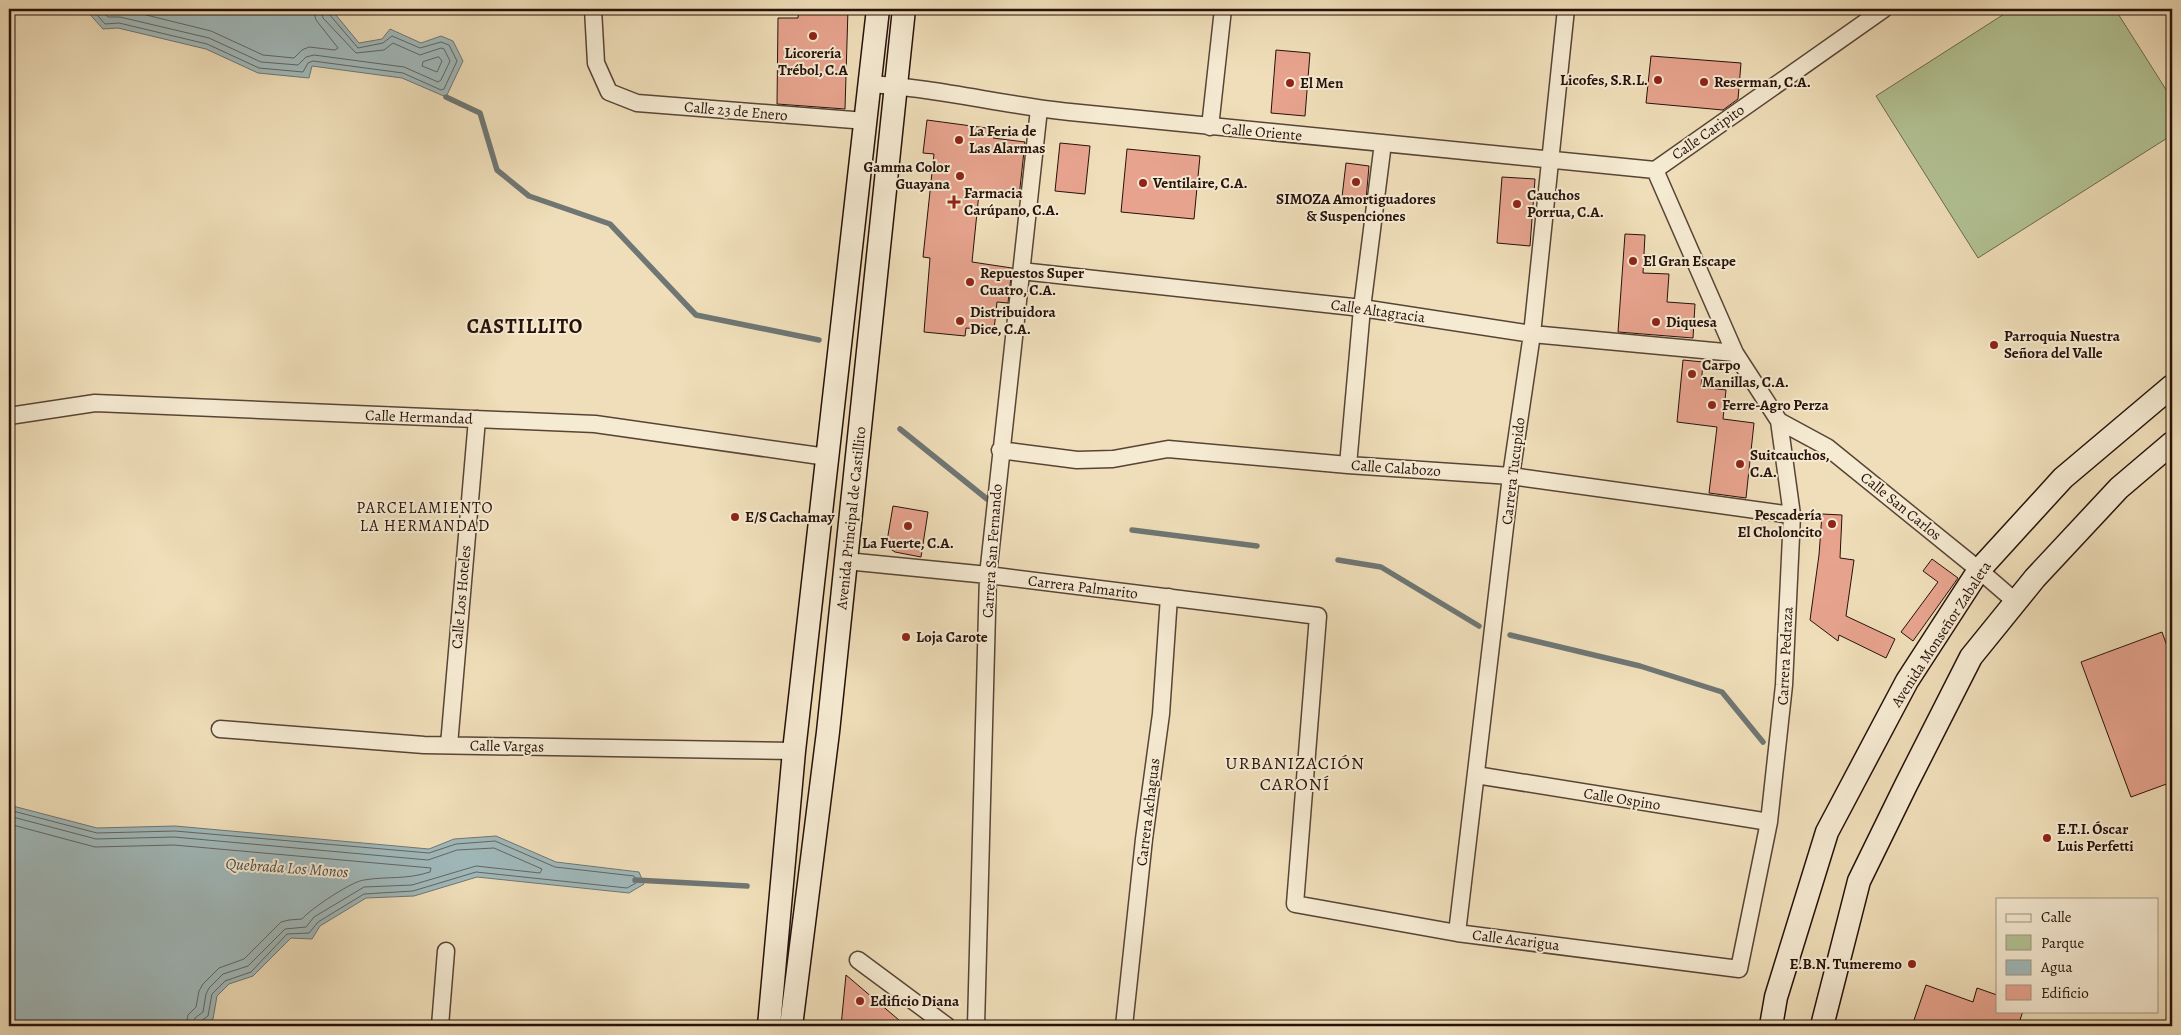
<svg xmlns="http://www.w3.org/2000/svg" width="2181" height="1035" font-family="Alegreya,serif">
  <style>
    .green { fill: #b2c294; stroke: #6c6a4f }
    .water { fill: #a0b9bb; stroke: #6f7674 }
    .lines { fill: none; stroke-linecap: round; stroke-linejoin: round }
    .shore { stroke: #636562; stroke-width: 1 }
    .stream { stroke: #6f7674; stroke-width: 5.5 }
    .building { fill: #e7a38e; stroke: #26110a }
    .street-casing { stroke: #584436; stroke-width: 19 }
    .secondary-casing { stroke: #26110a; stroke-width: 25 }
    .street { stroke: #f5ead2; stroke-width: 16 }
    .secondary { stroke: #f5ead2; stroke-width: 22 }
    .poi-dot { fill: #8f2418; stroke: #f5ead2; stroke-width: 2 }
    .labels { text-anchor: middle; stroke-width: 4; stroke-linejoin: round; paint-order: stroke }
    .poi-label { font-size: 15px; font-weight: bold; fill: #26110a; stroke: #f5ead2; text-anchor: start }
    .street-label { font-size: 15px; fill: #26110a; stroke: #f5ead2 }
    .neighbourhood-label { font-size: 16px; letter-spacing: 1px; fill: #26110a; stroke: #f5ead2 }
    .water-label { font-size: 16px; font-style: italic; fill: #514c48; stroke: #f5ead2 }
    .quarter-label { font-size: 18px; letter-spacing: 1px; fill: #26110a; stroke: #f5ead2 }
    .district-label { font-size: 20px; font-weight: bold; letter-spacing: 1px; fill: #26110a; stroke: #f5ead2 }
  </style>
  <rect width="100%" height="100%" fill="#efdeb9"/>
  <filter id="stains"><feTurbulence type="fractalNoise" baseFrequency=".004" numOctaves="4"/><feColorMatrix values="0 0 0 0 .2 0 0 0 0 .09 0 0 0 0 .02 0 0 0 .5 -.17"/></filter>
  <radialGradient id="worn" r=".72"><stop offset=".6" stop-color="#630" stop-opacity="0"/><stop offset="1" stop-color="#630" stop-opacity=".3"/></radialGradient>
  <path class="green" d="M 2012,9 L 2115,9 L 2172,99 L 2172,135 L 1978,258 L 1876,96 Z"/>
  <path class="water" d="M 85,9 L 331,9 L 359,43 L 382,39 L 390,29 L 421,43 L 441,36 L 453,41 L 463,61 L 446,97 L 402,78 L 312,66 L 309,78 L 258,73 L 206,49 L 118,28 L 103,29 Z
    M 9,805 L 97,828 L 175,826 L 429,849 L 454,839 L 496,836 L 556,862 L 639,872 L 644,884 L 629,893 L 477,877 L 414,896 L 366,898 L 320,926 L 312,939 L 291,938 L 253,976 L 229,984 L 217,996 L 213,1019 L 201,1026 L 9,1026 Z"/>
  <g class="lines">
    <path class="shore" d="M 92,9 L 105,24 L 119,23 L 207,44 L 259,68 L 303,72 L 308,63 L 313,61 L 403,73 L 441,90 L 444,89 L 457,61 L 449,45 L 441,42 L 420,48 L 392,36 L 383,43 L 358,48 L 329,14 L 327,9
      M 100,9 L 108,17 L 120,17 L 209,38 L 261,62 L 298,65 L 306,57 L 314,55 L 404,67 L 438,82 L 441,80 L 450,61 L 444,49 L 441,48 L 420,55 L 393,43 L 384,50 L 356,53 L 323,18 L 321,9
      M 110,9 L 122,9 L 211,31 L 263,55 L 294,58 L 302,50 L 309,47 L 335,50 L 338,48 L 316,20 L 313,9
      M 439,57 L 442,61 L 437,72 L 422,66 L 423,62 Z
      M 9,810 L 97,833 L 175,831 L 429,853 L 456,844 L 495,841 L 555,867 L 634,876 L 637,880 L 636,883 L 627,888 L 476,872 L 413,891 L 364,894 L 318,922 L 309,933 L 287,934 L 251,972 L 225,981 L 212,994 L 208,1016 L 201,1021 L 199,1026
      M 9,816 L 96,839 L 174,837 L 428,860 L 457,850 L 494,848 L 542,869 L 540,873 L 476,866 L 412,885 L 364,887 L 314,917 L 306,927 L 285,929 L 248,966 L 223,974 L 209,988 L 206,994 L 203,1012 L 195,1018 L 193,1026
      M 9,824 L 95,847 L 174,845 L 431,868 L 430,872 C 405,880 388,876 364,880 C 352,881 309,910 302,919 L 289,920 L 281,922 L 244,959 L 219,968 L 203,984 L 199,991 L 196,1007 L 188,1015 L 186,1026"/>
    <path class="stream" d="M 446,97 L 480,113 L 497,170 L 529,196 L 610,224 L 696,315 L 819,340
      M 900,429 L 987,499
      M 1132,530 L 1257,546
      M 1338,560 L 1381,567 L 1479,626
      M 1510,635 L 1640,666 L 1722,692 L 1763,742
      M 635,880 L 747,886"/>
  </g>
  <path class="building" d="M 799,9 L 848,9 L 845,109 L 777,104 L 778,18 L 798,18 Z
    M 1276,50 L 1310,53 L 1305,116 L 1271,113 Z
    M 1651,56 L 1741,63 L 1738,99 L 1723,110 L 1646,103 Z
    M 927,120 L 994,129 L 993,138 L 1025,142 L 1019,197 L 979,193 L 972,262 L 1012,268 L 1008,303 L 997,302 L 994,330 L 966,328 L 965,336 L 924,332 L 930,258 L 923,257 L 934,154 L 923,153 Z
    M 1060,143 L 1090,146 L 1085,194 L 1055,191 Z
    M 1127,149 L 1200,156 L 1194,219 L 1121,212 Z
    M 1346,163 L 1369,166 L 1366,200 L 1342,197 Z
    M 1502,177 L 1535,179 L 1530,246 L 1497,243 Z
    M 1625,234 L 1645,235 L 1643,273 L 1669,274 L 1667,302 L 1695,304 L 1693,338 L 1618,332 Z
    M 1683,360 L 1703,362 L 1701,387 L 1726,390 L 1723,419 L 1754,423 L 1746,498 L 1709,493 L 1717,427 L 1677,422 Z
    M 893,506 L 928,512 L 921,557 L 895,552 L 889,548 L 887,541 Z
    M 1822,514 L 1842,515 L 1840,558 L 1854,560 L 1846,616 L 1895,639 L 1886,658 L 1839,635 L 1838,641 L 1810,620 L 1819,555 Z
    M 1932,559 L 1958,578 L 1913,641 L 1901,632 L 1938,582 L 1923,571 Z
    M 2162,632 L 2172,660 L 2172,782 L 2131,797 L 2081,662 Z
    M 846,975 L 906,1026 L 841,1026 Z
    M 1926,985 L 1973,1002 L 1977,988 L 1997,995 L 1997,1011 L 2023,1011 L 2018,1026 L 1912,1026 Z"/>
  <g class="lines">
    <g class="street-casing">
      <path id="street" d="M 593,9 L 596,63 L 609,92 L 637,103 L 866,121
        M 870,84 C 937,88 1003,105 1070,112 C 1265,133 1460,152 1655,170
        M 1210,127 L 1223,9
        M 1655,170 L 1884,9
        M 1021,271 L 1362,308 L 1532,334 L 1735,353
        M 9,416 L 95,403 L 595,424 L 827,457
        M 1779,421 L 1827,447 L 1979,570 L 2016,602
        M 1000,450 L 1077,460 L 1113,459 L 1168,449 L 1348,465 L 1511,476 L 1792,515
        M 1348,465 L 1362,308 L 1383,143
        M 846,561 L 988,575 L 1318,616 L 1295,904 L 1457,933 L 1739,969 L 1769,822 L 1784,685 L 1792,515 L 1779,421 L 1735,353 L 1655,170
        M 220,729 L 424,745 L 794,751
        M 449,745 L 477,419
        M 1476,775 L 1769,822
        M 1457,933 L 1511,476 L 1532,334 L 1566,9
        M 858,960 L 947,1026
        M 440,1026 L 446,951
        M 976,1026 L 988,575 L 1039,109
        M 1124,1026 L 1144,839 L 1161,714 L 1169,597"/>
    </g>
    <g class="secondary-casing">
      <path id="secondary" d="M 769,1026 L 794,751 L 878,9
        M 791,1026 L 828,732 L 904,9
        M 1771,1026 L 1776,997 L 1827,832 L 1907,681 L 1979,570 L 2063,478 L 2172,386
        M 1822,1026 L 1859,881 L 1906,785 L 1971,657 L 2035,578 L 2119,488 L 2172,443"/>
    </g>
    <use href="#street" class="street"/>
    <use href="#secondary" class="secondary"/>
  </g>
  <g class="poi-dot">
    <circle cx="813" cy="36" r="5"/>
    <circle cx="1658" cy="80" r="5"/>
    <circle cx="1704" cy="82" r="5"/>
    <circle cx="1290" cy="83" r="5"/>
    <circle cx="959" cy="140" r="5"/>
    <circle cx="960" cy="176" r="5"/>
    <circle cx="1356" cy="182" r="5"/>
    <circle cx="1143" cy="183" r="5"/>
    <path d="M951.5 194.5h5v5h5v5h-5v5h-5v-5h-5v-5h5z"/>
    <circle cx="1517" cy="204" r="5"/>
    <circle cx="1633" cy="261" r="5"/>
    <circle cx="970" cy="282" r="5"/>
    <circle cx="960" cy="321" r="5"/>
    <circle cx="1656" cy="322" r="5"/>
    <circle cx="1994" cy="345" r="5"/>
    <circle cx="1692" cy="374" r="5"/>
    <circle cx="1712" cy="405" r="5"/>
    <circle cx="1740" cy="464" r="5"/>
    <circle cx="735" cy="517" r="5"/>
    <circle cx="1832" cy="524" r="5"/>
    <circle cx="908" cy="526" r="5"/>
    <circle cx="906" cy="637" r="5"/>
    <circle cx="2047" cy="838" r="5"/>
    <circle cx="1912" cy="964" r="5"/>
    <circle cx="860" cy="1001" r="5"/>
  </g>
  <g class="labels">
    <g class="poi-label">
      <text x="813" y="58" text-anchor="middle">Licorería<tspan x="813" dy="17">Trébol, C.A</tspan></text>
      <text x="1648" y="85" text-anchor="end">Licofes, S.R.L.</text>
      <text x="1714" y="87">Reserman, C.A.</text>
      <text x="1300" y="88">El Men</text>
      <text x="969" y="136">La Feria de<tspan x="969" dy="17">Las Alarmas</tspan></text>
      <text x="950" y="172" text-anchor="end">Gamma Color<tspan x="950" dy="17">Guayana</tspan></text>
      <text x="1153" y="188">Ventilaire, C.A.</text>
      <text x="964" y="198">Farmacia<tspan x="964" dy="17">Carúpano, C.A.</tspan></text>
      <text x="1527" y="200">Cauchos<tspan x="1527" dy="17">Porrua, C.A.</tspan></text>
      <text x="1356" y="204" text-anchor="middle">SIMOZA Amortiguadores<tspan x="1356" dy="17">&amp; Suspenciones</tspan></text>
      <text x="1643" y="266">El Gran Escape</text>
      <text x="980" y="278">Repuestos Super<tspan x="980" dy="17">Cuatro, C.A.</tspan></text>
      <text x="970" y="317">Distribuidora<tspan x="970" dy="17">Dice, C.A.</tspan></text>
      <text x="1666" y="327">Diquesa</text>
      <text x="2004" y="341">Parroquia Nuestra<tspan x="2004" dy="17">Señora del Valle</tspan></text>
      <text x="1702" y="370">Carpo<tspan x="1702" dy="17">Manillas, C.A.</tspan></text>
      <text x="1722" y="410">Ferre-Agro Perza</text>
      <text x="1750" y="460">Suitcauchos,<tspan x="1750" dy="17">C.A.</tspan></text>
      <text x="1822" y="520" text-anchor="end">Pescadería<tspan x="1822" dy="17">El Choloncito</tspan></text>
      <text x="745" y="522">E/S Cachamay</text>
      <text x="908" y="548" text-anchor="middle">La Fuerte, C.A.</text>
      <text x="916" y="642">Loja Carote</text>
      <text x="2057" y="834">E.T.I. Óscar<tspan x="2057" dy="17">Luis Perfetti</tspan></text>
      <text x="1902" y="969" text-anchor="end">E.B.N. Tumeremo</text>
      <text x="870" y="1006">Edificio Diana</text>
    </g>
    <g class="street-label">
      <text transform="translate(736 111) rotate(5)" y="5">Calle 23 de Enero</text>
      <text transform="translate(1262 132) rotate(5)" y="5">Calle Oriente</text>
      <text transform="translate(1708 132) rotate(-35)" y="5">Calle Caripito</text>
      <text transform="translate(1378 311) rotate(8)" y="5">Calle Altagracia</text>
      <text transform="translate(419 417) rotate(2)" y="5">Calle Hermandad</text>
      <text transform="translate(1396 468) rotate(4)" y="5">Calle Calabozo</text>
      <text transform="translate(1513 471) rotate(-83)" y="5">Carrera Tucupido</text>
      <text transform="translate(1901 506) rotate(39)" y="5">Calle San Carlos</text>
      <text transform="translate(851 518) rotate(-84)" y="5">Avenida Principal de Castillito</text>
      <text transform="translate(992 551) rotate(-86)" y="5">Carrera San Fernando</text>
      <text transform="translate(1083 587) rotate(7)" y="5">Carrera Palmarito</text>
      <text transform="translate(461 597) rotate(-85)" y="5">Calle Los Hoteles</text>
      <text transform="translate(1941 634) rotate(-57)" y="5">Avenida Monseñor Zabaleta</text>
      <text transform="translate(1785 656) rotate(-87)" y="5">Carrera Pedraza</text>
      <text transform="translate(507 746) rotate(1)" y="5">Calle Vargas</text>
      <text transform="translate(1622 799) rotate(9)" y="5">Calle Ospino</text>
      <text transform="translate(1148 812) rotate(-83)" y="5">Carrera Achaguas</text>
      <text transform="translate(1516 940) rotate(7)" y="5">Calle Acarigua</text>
    </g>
    <g class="neighbourhood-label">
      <text x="425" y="513">PARCELAMIENTO<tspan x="425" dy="18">LA HERMANDAD</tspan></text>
    </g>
    <g class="water-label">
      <text transform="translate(287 867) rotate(4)" y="6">Quebrada Los Monos</text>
    </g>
    <g class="quarter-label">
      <text x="1295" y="769">URBANIZACIÓN<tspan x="1295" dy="21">CARONÍ</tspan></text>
    </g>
    <g class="district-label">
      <text x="525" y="333">CASTILLITO</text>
    </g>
  </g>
  <rect width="2181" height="1035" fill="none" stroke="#efdeb9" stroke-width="30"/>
  <rect x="10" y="10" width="2161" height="1015" fill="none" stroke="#26110a" stroke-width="2.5"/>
  <rect x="15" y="15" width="2151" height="1005" fill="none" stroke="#26110a"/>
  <rect x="1996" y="898" width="162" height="115" fill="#f5ead2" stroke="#a29382"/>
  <rect x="2006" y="914" width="25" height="8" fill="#f5ead2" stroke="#a29382"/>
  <text x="2041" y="922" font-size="15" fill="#26110a">Calle</text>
  <rect x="2006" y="935" width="25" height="15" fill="#b2c294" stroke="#a29382"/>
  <text x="2041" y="948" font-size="15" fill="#26110a">Parque</text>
  <rect x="2006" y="960" width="25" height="15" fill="#a0b9bb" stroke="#a29382"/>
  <text x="2041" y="972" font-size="15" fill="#26110a">Agua</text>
  <rect x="2006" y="985" width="25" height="15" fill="#e7a38e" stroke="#a29382"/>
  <text x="2041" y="998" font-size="15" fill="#26110a">Edificio</text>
  <rect width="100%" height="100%" filter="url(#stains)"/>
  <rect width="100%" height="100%" fill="url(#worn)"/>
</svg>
